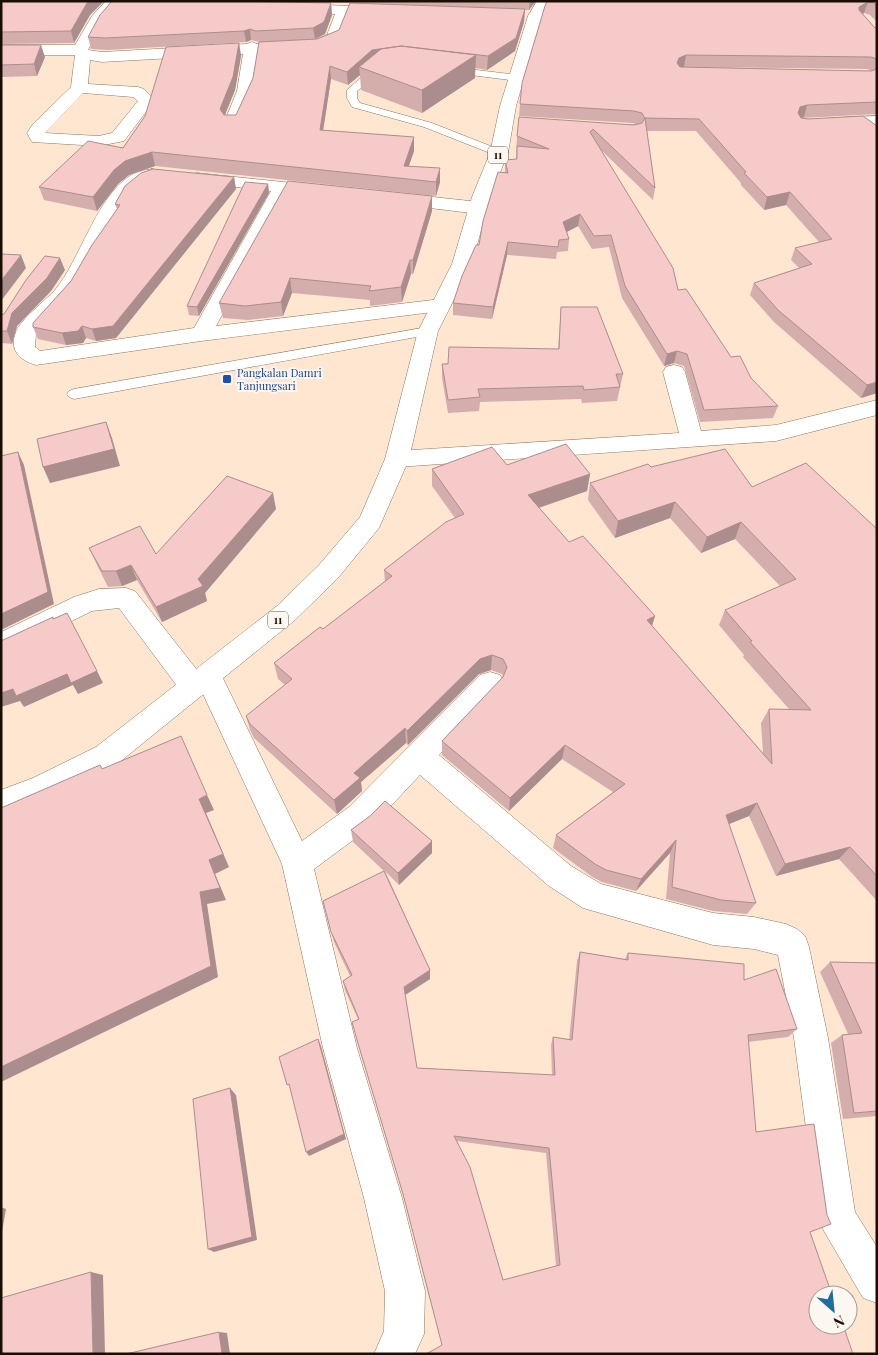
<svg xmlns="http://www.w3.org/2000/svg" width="878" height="1355" font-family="'Playfair Display',serif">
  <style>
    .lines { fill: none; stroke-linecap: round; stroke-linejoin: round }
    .service-casing { stroke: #90755c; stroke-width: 1 }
    .minor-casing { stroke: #90755c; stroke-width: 1 }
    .trunk-casing { stroke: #90755c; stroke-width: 1 }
    .service { fill: #fff; fill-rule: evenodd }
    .minor { fill: #fff; fill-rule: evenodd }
    .trunk { fill: #fff; fill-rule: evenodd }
    .wall { fill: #d4aead; fill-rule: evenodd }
    .shaded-wall { fill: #ac8d8d }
    .building { fill: #f6cac9; stroke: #ac8d8d; fill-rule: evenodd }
    .transit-dot { fill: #1a4fb4; stroke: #fdf7f1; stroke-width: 2 }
    .labels { text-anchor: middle; stroke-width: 4; stroke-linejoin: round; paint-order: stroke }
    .shield { fill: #fdf7f1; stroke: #5d544c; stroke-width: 1 }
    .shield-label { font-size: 11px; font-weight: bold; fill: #180e05 }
    .far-transit-label { font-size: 11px; fill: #164399; stroke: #fdf7f1; text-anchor: start }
  </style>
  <rect width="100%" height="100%" fill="#fee6d0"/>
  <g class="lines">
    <g class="service-casing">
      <path id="service" d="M 379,64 L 384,67 L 383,69 L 357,91 L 357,98 L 360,103 L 432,123 L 503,151 L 505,153 L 503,155 L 495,155 L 424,127 L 352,107 L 347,98 L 347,90 L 375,65 Z
        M 451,67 L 518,75 L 523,78 L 518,81 L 447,72 L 447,68 Z
        M 428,327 L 433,328 L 435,331 L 433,334 L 74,399 L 69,397 L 67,394 L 69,391 L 74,389 Z"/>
    </g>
    <g class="minor-casing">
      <path id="minor" d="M 106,1 L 117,1 L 119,4 L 103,22 L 88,50 L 102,52 L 246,44 L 252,42 L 257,44 L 315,41 L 327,35 L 335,14 L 289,11 L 287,8 L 289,5 L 294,4 L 384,7 L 389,8 L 391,11 L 389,14 L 384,15 L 350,14 L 339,41 L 318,50 L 259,53 L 253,91 L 240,123 L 238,127 L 226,127 L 224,123 L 237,91 L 243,54 L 102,62 L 90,60 L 88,84 L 138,87 L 144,89 L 155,100 L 124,141 L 99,146 L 32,142 L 27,133 L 33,124 L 71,87 L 75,55 L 1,55 L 1,45 L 75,45 L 92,16 ZM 83,93 L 133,97 L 138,101 L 112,133 L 99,136 L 45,133 Z
        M 877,116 L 877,126 L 833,128 L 827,127 L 825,123 L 827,119 L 833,118 Z
        M 152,169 L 158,170 L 161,174 L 158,178 L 143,183 L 127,197 L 74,292 L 36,334 L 35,347 L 40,351 L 194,328 L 271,191 L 191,182 L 188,178 L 191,174 L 197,173 L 321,186 L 327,187 L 330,191 L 327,195 L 321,196 L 289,193 L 216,326 L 441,299 L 448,301 L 451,305 L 448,309 L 441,311 L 201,341 L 36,365 C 19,360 9,350 16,332 C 19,321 46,300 55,290 C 80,260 97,196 130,176 C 136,172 145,170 152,169 Z
        M 396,193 L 479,202 L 486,204 L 488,208 L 486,212 L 479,214 L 389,203 L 387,199 L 389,195 Z
        M 674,365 L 682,367 L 685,372 L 701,431 L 776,425 L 877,400 L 877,415 L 776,441 L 397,467 L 389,465 L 385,459 L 389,453 L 397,451 L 679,433 L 663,372 L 666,367 Z
        M 126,588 L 135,591 L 197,670 L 198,668 L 208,665 L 218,668 L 302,841 L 349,807 L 480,675 L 490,672 L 500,675 L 504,683 L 500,691 L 439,755 L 571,866 L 601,884 L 713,913 L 754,917 L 786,924 L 797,929 L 805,936 L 809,947 L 828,1038 L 855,1212 L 877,1247 L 877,1303 L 863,1298 L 824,1231 L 818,1218 L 794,1038 L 778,955 L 754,949 L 713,945 L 583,908 L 549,886 L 420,775 L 371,827 L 314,869 L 357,1048 L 402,1198 L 425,1291 L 424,1334 L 415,1354 L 374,1354 L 384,1331 L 385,1291 L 364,1198 L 323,1048 L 282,864 L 203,694 L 193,698 L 183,694 L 119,608 L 92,611 L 1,656 L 1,632 L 74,597 L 99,589 Z"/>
    </g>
    <g class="trunk-casing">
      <path id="trunk" d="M 537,1 L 551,1 L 542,17 L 516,106 L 508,153 L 490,197 L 472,264 L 438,331 L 409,459 L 379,528 L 337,579 L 295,620 L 116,765 L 53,796 L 1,817 L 1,790 L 33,778 L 96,747 L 277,606 L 319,565 L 360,517 L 385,459 L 418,331 L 452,264 L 472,197 L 490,153 L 500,106 L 528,16 Z"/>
    </g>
    <use href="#service" class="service"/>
    <use href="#minor" class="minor"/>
    <use href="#trunk" class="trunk"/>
  </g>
  <path class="wall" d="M 1,1 L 104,1 L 90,15 L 74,43 L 1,44 Z
    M 112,1 L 536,1 L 529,10 L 525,10 L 524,22 L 515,51 L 487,70 L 475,68 L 475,78 L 422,113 L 361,90 L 360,75 L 348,85 L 331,79 L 323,130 L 414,151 L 409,166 L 440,182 L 436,196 L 155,166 L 129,175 L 118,184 L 97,211 L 44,200 L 39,187 L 123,148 L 239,43 L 241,56 L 235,90 L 225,115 L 236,115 L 253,78 L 259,42 L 251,40 L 246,42 L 108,50 L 91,49 L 88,37 ZM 237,1 L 350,3 L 339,30 L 315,39 L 325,34 L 332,15 L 331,3 Z
    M 547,1 L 877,1 L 877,25 L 876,21 L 870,15 L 864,13 L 863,14 L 875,28 L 877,28 L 877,114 L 802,118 L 877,393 L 861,398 L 774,322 L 750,295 L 754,283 L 799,268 L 791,260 L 795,248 L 819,242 L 786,205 L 764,210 L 741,185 L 741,183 L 696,131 L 647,131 L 655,188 L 653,200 L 602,151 L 678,290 L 731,357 L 778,406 L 773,418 L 700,422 L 684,366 L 674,363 L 664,366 L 622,298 L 609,247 L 592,249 L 578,226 L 567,232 L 569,239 L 568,251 L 557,252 L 556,259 L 507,255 L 492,319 L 453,315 L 453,303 L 479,245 L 505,173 L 505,160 L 516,159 L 517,136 L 636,124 L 632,123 L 519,116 L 520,104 ZM 696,67 L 867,69 L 871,71 Z
    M 1,45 L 45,57 L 37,76 L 1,77 Z
    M 234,177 L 236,189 L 116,338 L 96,341 L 86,338 L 83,343 L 66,345 L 38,339 L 33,327 L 71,281 L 117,209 L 115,204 Z
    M 268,184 L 269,193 L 199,316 L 189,315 L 187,306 Z
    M 432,196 L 432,211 L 413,274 L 411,274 L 402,302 L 370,306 L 370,300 L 292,293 L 283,316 L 248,320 L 223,318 L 219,303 Z
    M 65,270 L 51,291 L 17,326 L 12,344 L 1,343 L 1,315 L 4,314 Z
    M 561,307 L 623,374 L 617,401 L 582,403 L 581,399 L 480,402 L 479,411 L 448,413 L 442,378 L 442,364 L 558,349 Z
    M 507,465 L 590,474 L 587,491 L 539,508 L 569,542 L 655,616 L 652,626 L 763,753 L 761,723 L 769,709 L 789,709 L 743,657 L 744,655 L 719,625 L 725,610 L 780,586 L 735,539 L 701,553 L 670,518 L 615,538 L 588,500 L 590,483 L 651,467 L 752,487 L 877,529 L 877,901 L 839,859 L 776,876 L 749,816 L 729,824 L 756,903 L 747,914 L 713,911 L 666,899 L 670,853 L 636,891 L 602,882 L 591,876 L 553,848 L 556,835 L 613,792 L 562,759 L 509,811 L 442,755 L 442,741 L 503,677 L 502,674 L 491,670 L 479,674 L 408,745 L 406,743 L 361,782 L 362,791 L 337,814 L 254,738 L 250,730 L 246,716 L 285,685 L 278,679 L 274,663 L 323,629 L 385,582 L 384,570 L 455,518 L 432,486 L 432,469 Z
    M 276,509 L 205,593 L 207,601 L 162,622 L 137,580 L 122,586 L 108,587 L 96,563 L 89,548 L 156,554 Z
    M 351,830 L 432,841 L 432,853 L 399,885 L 385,871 L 430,970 L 430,979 L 405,995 L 417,1068 L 552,1075 L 551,1045 L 553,1037 L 569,1040 L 577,961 L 580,952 L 625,959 L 628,953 L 744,980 L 797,1029 L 788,1037 L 748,1042 L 756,1132 L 442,1345 L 358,1019 L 345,990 L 343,981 L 350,976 L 334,942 L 323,901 L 384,871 L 353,842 ZM 457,1141 L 546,1153 L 556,1266 L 503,1280 Z
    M 830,962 L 877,963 L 877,1116 L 843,1119 L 831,1043 L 842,1035 L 848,1034 L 820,972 Z"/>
  <path class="shaded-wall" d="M 90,1 L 104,1 L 90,15 L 74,43 L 71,31 L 87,3 Z
    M 530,1 L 536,1 L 529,10 Z
    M 868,2 L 864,13 L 856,19 L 859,7 Z
    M 331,3 L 332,15 L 325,34 L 315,39 L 313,28 Z
    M 525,9 L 524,22 L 515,51 L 487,70 L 488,56 Z
    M 250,29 L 251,40 L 246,42 L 244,31 Z
    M 239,43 L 241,56 L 235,90 L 222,122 L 220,109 Z
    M 41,45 L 45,57 L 37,76 L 34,64 Z
    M 401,46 L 359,67 L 360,75 L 348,85 L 347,72 L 372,50 Z
    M 476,55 L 475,78 L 422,113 L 422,90 Z
    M 686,55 L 684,67 L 676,70 L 677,63 L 679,58 Z
    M 330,66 L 331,79 L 321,144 L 320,130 Z
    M 807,105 L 804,117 L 796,119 L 800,107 Z
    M 414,137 L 414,151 L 404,179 L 404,166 Z
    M 152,152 L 155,166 L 129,175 L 118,184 L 97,211 L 93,197 L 114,170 L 125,161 Z
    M 440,168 L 440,182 L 436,196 L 436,182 Z
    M 234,177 L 236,189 L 116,338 L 96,341 L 92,329 Z
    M 268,184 L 269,193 L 199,316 L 197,307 Z
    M 790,192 L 786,205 L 764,210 L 767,197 Z
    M 432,196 L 432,211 L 413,274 L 413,260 Z
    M 580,214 L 578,226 L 561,235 L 563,222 Z
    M 508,242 L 507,255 L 492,319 L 493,307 Z
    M 21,255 L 26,268 L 1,301 L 1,281 Z
    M 60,258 L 65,270 L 51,291 L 17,326 L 12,344 L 7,331 L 12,313 Z
    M 410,260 L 411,274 L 402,302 L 401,287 Z
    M 290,278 L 292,293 L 283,316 L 281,302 Z
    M 82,326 L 86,338 L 83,343 L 66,345 L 62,333 Z
    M 677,351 L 674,363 L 664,366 L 667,354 Z
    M 877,382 L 877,393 L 861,398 L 867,385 Z
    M 106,422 L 112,438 L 120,466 L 50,483 L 43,467 Z
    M 18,452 L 24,465 L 54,604 L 1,630 L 1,614 Z
    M 590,474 L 587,491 L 526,512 L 528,495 Z
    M 273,493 L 276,509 L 205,593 L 207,601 L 162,622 L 156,607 L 198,579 Z
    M 675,502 L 670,518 L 615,538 L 618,521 Z
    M 741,522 L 735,539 L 701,553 L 707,537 Z
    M 131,565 L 137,580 L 122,586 L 116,571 Z
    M 655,616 L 650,632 L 647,620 Z
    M 492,655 L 491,670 L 479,674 L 408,745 L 407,731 L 480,659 Z
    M 97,671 L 103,683 L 78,694 L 73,685 L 24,707 L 20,701 L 1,707 L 1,693 L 13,689 L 67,674 Z
    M 405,728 L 406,743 L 361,782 L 362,791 L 337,814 L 334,800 L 354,773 Z
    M 565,745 L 562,759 L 509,811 L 510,798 Z
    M 207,795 L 214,810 L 206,813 L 229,867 L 215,874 L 226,900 L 207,904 L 218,977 L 1,1082 L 1,1067 L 200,892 L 209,860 L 199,799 Z
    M 757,803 L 749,816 L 719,828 L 726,815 Z
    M 676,840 L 670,853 L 636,891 L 641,879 Z
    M 432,841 L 432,853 L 399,885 L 398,873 Z
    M 850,847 L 839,859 L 776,876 L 785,864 Z
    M 430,970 L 430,979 L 405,995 L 404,987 Z
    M 318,1039 L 321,1046 L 346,1139 L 309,1156 L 306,1152 Z
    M 230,1088 L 236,1095 L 257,1240 L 214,1252 L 208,1249 Z
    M 1,1207 L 6,1209 L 1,1238 Z
    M 91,1272 L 103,1275 L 105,1354 L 93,1354 Z
    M 219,1332 L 227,1333 L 230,1354 L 222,1354 Z"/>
  <path class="building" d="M 1,1 L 90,1 L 87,3 L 71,31 L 1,32 Z
    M 112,1 L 234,1 L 331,3 L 324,22 L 313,28 L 256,31 L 250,29 L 244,31 L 105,38 L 88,37 L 100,15 Z
    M 547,1 L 877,1 L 877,7 L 874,3 L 868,2 L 859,7 L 859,10 L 875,28 L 877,28 L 877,59 L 871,57 L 686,55 L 679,58 L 677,63 L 680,67 L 871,71 L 877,69 L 877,102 L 807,105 L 800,107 L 798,113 L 801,118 L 808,119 L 863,116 L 877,126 L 877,382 L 867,385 L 778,310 L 754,283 L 812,264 L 795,248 L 832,239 L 790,192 L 767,197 L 744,173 L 746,172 L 699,119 L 645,118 L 655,188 L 593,129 L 590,132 L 673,268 L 678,290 L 686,289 L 731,357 L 740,356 L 751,378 L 778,406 L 704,410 L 687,354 L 677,351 L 667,354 L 625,286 L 611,235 L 594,236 L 580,214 L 563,222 L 569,239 L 559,240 L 558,247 L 508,242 L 493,307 L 453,303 L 462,276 L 476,245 L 479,245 L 483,221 L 498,172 L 508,173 L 505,160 L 517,159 L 517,146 L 549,149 L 517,136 L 519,117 L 634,125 L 642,123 L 645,118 L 642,113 L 634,111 L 520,104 L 522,83 L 545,6 Z
    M 350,3 L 525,9 L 516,38 L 488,56 L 401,46 L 372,50 L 347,72 L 330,66 L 320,130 L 414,137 L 404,166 L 440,168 L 436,182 L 152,152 L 125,161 L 114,170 L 93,197 L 39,187 L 88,141 L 123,148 L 145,116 L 166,47 L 239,43 L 233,77 L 220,109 L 224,115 L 236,115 L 253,78 L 259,42 L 317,39 L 339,30 Z
    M 1,45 L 41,45 L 34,64 L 1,65 Z
    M 401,46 L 476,55 L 422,90 L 359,67 L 381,49 Z
    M 153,169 L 234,177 L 113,326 L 92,329 L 82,326 L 78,331 L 62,333 L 33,327 L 33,323 L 71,281 L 92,245 L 120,205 L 115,204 L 125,186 L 141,173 Z
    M 288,181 L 432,196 L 413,260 L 410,260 L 401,287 L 369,291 L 371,286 L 290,278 L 281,302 L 245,306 L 219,303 Z
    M 245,182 L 268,184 L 197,307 L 187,306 Z
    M 1,254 L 21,255 L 1,281 Z
    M 45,256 L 60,258 L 47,278 L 12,313 L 7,331 L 1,331 L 1,315 L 4,314 L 26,280 Z
    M 561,307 L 597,307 L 623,374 L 616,374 L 620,387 L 584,390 L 583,386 L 478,389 L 480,397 L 448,400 L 442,364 L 448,364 L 449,347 L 559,349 Z
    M 106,422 L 114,449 L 43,467 L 37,439 Z
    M 566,444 L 590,474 L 528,495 L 569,542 L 583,536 L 655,616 L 647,620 L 772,764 L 769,709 L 811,710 L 750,642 L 752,641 L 725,610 L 796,579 L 741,522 L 707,537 L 675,502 L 618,521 L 590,483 L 648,464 L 651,467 L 725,449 L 752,487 L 806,463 L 877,529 L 877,876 L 850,847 L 785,864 L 757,803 L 726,815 L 756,903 L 721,900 L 672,887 L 676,840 L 641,879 L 606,870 L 595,864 L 556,835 L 625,784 L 565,745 L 510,798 L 442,741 L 503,677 L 507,667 L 503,659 L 492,655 L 480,659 L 407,731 L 405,728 L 354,773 L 360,778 L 334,800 L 250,724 L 246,716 L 292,679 L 274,663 L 320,627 L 323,629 L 392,576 L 384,570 L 446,522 L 464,514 L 432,469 L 492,447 L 507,465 Z
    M 18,452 L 48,592 L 1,614 L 1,456 Z
    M 227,476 L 273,493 L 198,579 L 203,586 L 156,607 L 131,565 L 116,571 L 102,571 L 89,548 L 140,526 L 156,554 Z
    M 67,613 L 97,671 L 71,683 L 67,674 L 16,696 L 13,689 L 1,693 L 1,641 L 53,617 L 53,619 Z
    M 181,736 L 207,795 L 199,799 L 223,854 L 209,860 L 220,888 L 200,892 L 211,966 L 1,1067 L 1,808 L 100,765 L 102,769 Z
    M 385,801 L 432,841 L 398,873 L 351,830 L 370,816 Z
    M 384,871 L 430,970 L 404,987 L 417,1068 L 555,1075 L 553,1037 L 572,1040 L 580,952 L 628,960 L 628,953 L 744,964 L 744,980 L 776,969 L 797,1029 L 748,1035 L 756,1132 L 814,1124 L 827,1215 L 831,1224 L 810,1232 L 832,1295 L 818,1295 L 818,1325 L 843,1325 L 853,1354 L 426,1354 L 442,1345 L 403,1194 L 357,1040 L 352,1022 L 359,1019 L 343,981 L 352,975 L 331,932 L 323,901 ZM 454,1136 L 549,1148 L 560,1265 L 503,1280 L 470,1167 Z
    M 830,962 L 877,963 L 877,1111 L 854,1113 L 842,1035 L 862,1033 Z
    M 318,1039 L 344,1134 L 306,1152 L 289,1084 L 287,1085 L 279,1057 Z
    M 230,1088 L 252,1237 L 208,1249 L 193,1099 Z
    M 91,1272 L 93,1354 L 1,1354 L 1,1298 Z
    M 219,1332 L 222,1354 L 126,1354 Z"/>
  <rect class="transit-dot" x="222" y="374" width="10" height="10" rx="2.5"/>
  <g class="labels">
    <g class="shield">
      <rect x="488" y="146.5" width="20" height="17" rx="4"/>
      <rect x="268" y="611.5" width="20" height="17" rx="4"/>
    </g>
    <g class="shield-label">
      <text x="498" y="159">11</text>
      <text x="278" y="624">11</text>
    </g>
    <g class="far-transit-label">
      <text x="237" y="377">Pangkalan Damri<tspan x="237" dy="13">Tanjungsari</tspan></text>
    </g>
  </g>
  <rect width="878" height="1355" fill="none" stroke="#180e05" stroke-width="5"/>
  <g transform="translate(833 1310) rotate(153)"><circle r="24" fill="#fdf7f1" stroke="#a19a93"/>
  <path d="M0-4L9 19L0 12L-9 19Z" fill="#206ea0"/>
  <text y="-8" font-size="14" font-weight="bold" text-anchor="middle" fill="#180e05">N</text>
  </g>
</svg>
